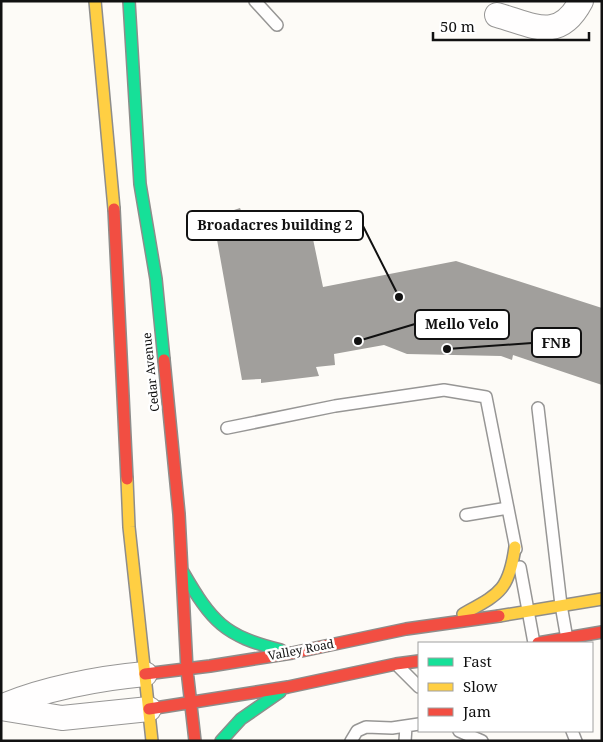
<svg xmlns="http://www.w3.org/2000/svg" width="603" height="742" font-family="'Noto Serif',serif">
  <style>
    .building { fill: #a19f9c }
    .lines { fill: none; stroke-linecap: round; stroke-linejoin: round }
    .lane-casing { stroke: #979695; stroke-width: 14 }
    .street-casing { stroke: #979695; stroke-width: 26 }
    .fast-casing { stroke: #8e8d8b; stroke-width: 14 }
    .slow-casing { stroke: #8e8d8b; stroke-width: 14 }
    .jam-casing { stroke: #8e8d8b; stroke-width: 14 }
    .lane { stroke: #fffefe; stroke-width: 11 }
    .street { stroke: #fffefe; stroke-width: 24 }
    .fast { stroke: #16e098; stroke-width: 11 }
    .slow { stroke: #ffcf43; stroke-width: 11 }
    .jam { stroke: #f24e42; stroke-width: 11 }
    .labels { text-anchor: middle; stroke-width: 5; stroke-linejoin: round; paint-order: stroke }
    .street-label { font-size: 12px; fill: #111; stroke: #fff }
    .leader { fill: none; stroke: #111; stroke-width: 2 }
    .callout-dot { fill: #111; stroke: #fff; stroke-width: 2 }
    .callout { fill: #fff; stroke: #111; stroke-width: 2 }
    .callout-label { font-size: 14px; text-anchor: middle; font-weight: bold; fill: #111 }
  </style>
  <rect width="100%" height="100%" fill="#fdfbf7"/>
  <path class="building" d="M 240,208 L 246,224 L 308,215 L 323,287 L 456,261 L 602,308 L 602,385 L 513,355 L 512,360 L 501,356 L 407,354 L 384,345 L 334,354 L 335,365 L 316,367 L 319,376 L 261,383 L 261,379 L 242,380 L 216,234 L 224,231 L 219,215 Z"/>
  <g class="lines">
    <g class="lane-casing">
      <path id="lane" d="M 255,1 L 277,25
        M 538,408 L 561,605 L 567,639
        M 227,428 L 335,406 L 444,390 L 486,397 L 516,549
        M 466,515 L 508,508
        M 520,567 L 534,643
        M 399,667 L 419,687
        M 459,731 L 482,741
        M 572,731 L 576,741
        M 351,741 L 357,731 L 366,727 L 392,728 L 419,724
        M 405,741 L 406,727"/>
    </g>
    <g class="street-casing">
      <path id="street" d="M 497,15 C 533,25 559,43 581,1
        M 1,707 C 42,689 100,678 145,674
        M 1,708 L 62,718 L 149,709"/>
    </g>
    <g class="fast-casing">
      <path id="fast" d="M 129,1 L 140,184 L 156,279 L 164,360
        M 183,572 C 212,622 224,636 281,650
        M 221,741 L 241,719 L 280,692"/>
    </g>
    <g class="slow-casing">
      <path id="slow" d="M 95,1 L 114,209
        M 127,479 L 129,527 L 152,741
        M 463,614 C 499,594 509,591 515,547
        M 499,616 L 602,599"/>
    </g>
    <g class="jam-casing">
      <path id="jam" d="M 114,209 L 127,479
        M 164,360 L 179,514 L 187,670 L 195,741
        M 538,643 L 602,632
        M 145,674 L 210,666 L 292,653 L 406,629 L 499,616
        M 149,709 L 288,687 L 396,664 L 419,661"/>
    </g>
    <use href="#lane" class="lane"/>
    <use href="#street" class="street"/>
    <use href="#fast" class="fast"/>
    <use href="#slow" class="slow"/>
    <use href="#jam" class="jam"/>
  </g>
  <g class="labels">
    <g class="street-label">
      <text transform="translate(151 372) rotate(-96)" y="4">Cedar Avenue</text>
      <text transform="translate(301 650) rotate(-11)" y="4">Valley Road</text>
    </g>
  </g>
  <path class="leader" d="M399 297L363 226M358 341L415 324M447 349L532 343"/>
  <g class="callout-dot">
    <circle cx="399" cy="297" r="5"/>
    <circle cx="358" cy="341" r="5"/>
    <circle cx="447" cy="349" r="5"/>
  </g>
  <g class="callout">
    <rect x="187" y="211" width="176" height="29" rx="5"/>
    <rect x="415" y="310" width="94" height="29" rx="5"/>
    <rect x="532" y="328" width="49" height="29" rx="5"/>
  </g>
  <g class="callout-label">
    <text x="275" y="230">Broadacres building 2</text>
    <text x="462" y="329">Mello Velo</text>
    <text x="556" y="348">FNB</text>
  </g>
  <rect width="603" height="742" fill="none" stroke="#111111" stroke-width="5"/>
  <rect x="418" y="642" width="175" height="90" fill="#ffffff" stroke="#a0a0a0"/>
  <rect x="428" y="658" width="25" height="8" fill="#16e098" stroke="#a0a0a0"/>
  <text x="463" y="667" font-size="15" fill="#111111">Fast</text>
  <rect x="428" y="683" width="25" height="8" fill="#ffcf43" stroke="#a0a0a0"/>
  <text x="463" y="692" font-size="15" fill="#111111">Slow</text>
  <rect x="428" y="708" width="25" height="8" fill="#f24e42" stroke="#a0a0a0"/>
  <text x="463" y="717" font-size="15" fill="#111111">Jam</text>
  <path d="M433 32v8h156v-8" fill="none" stroke="#111111" stroke-width="2.5"/>
  <text x="440" y="32" font-size="15" fill="#111111" stroke="#ffffff" stroke-width="4" paint-order="stroke">50 m</text>
</svg>
